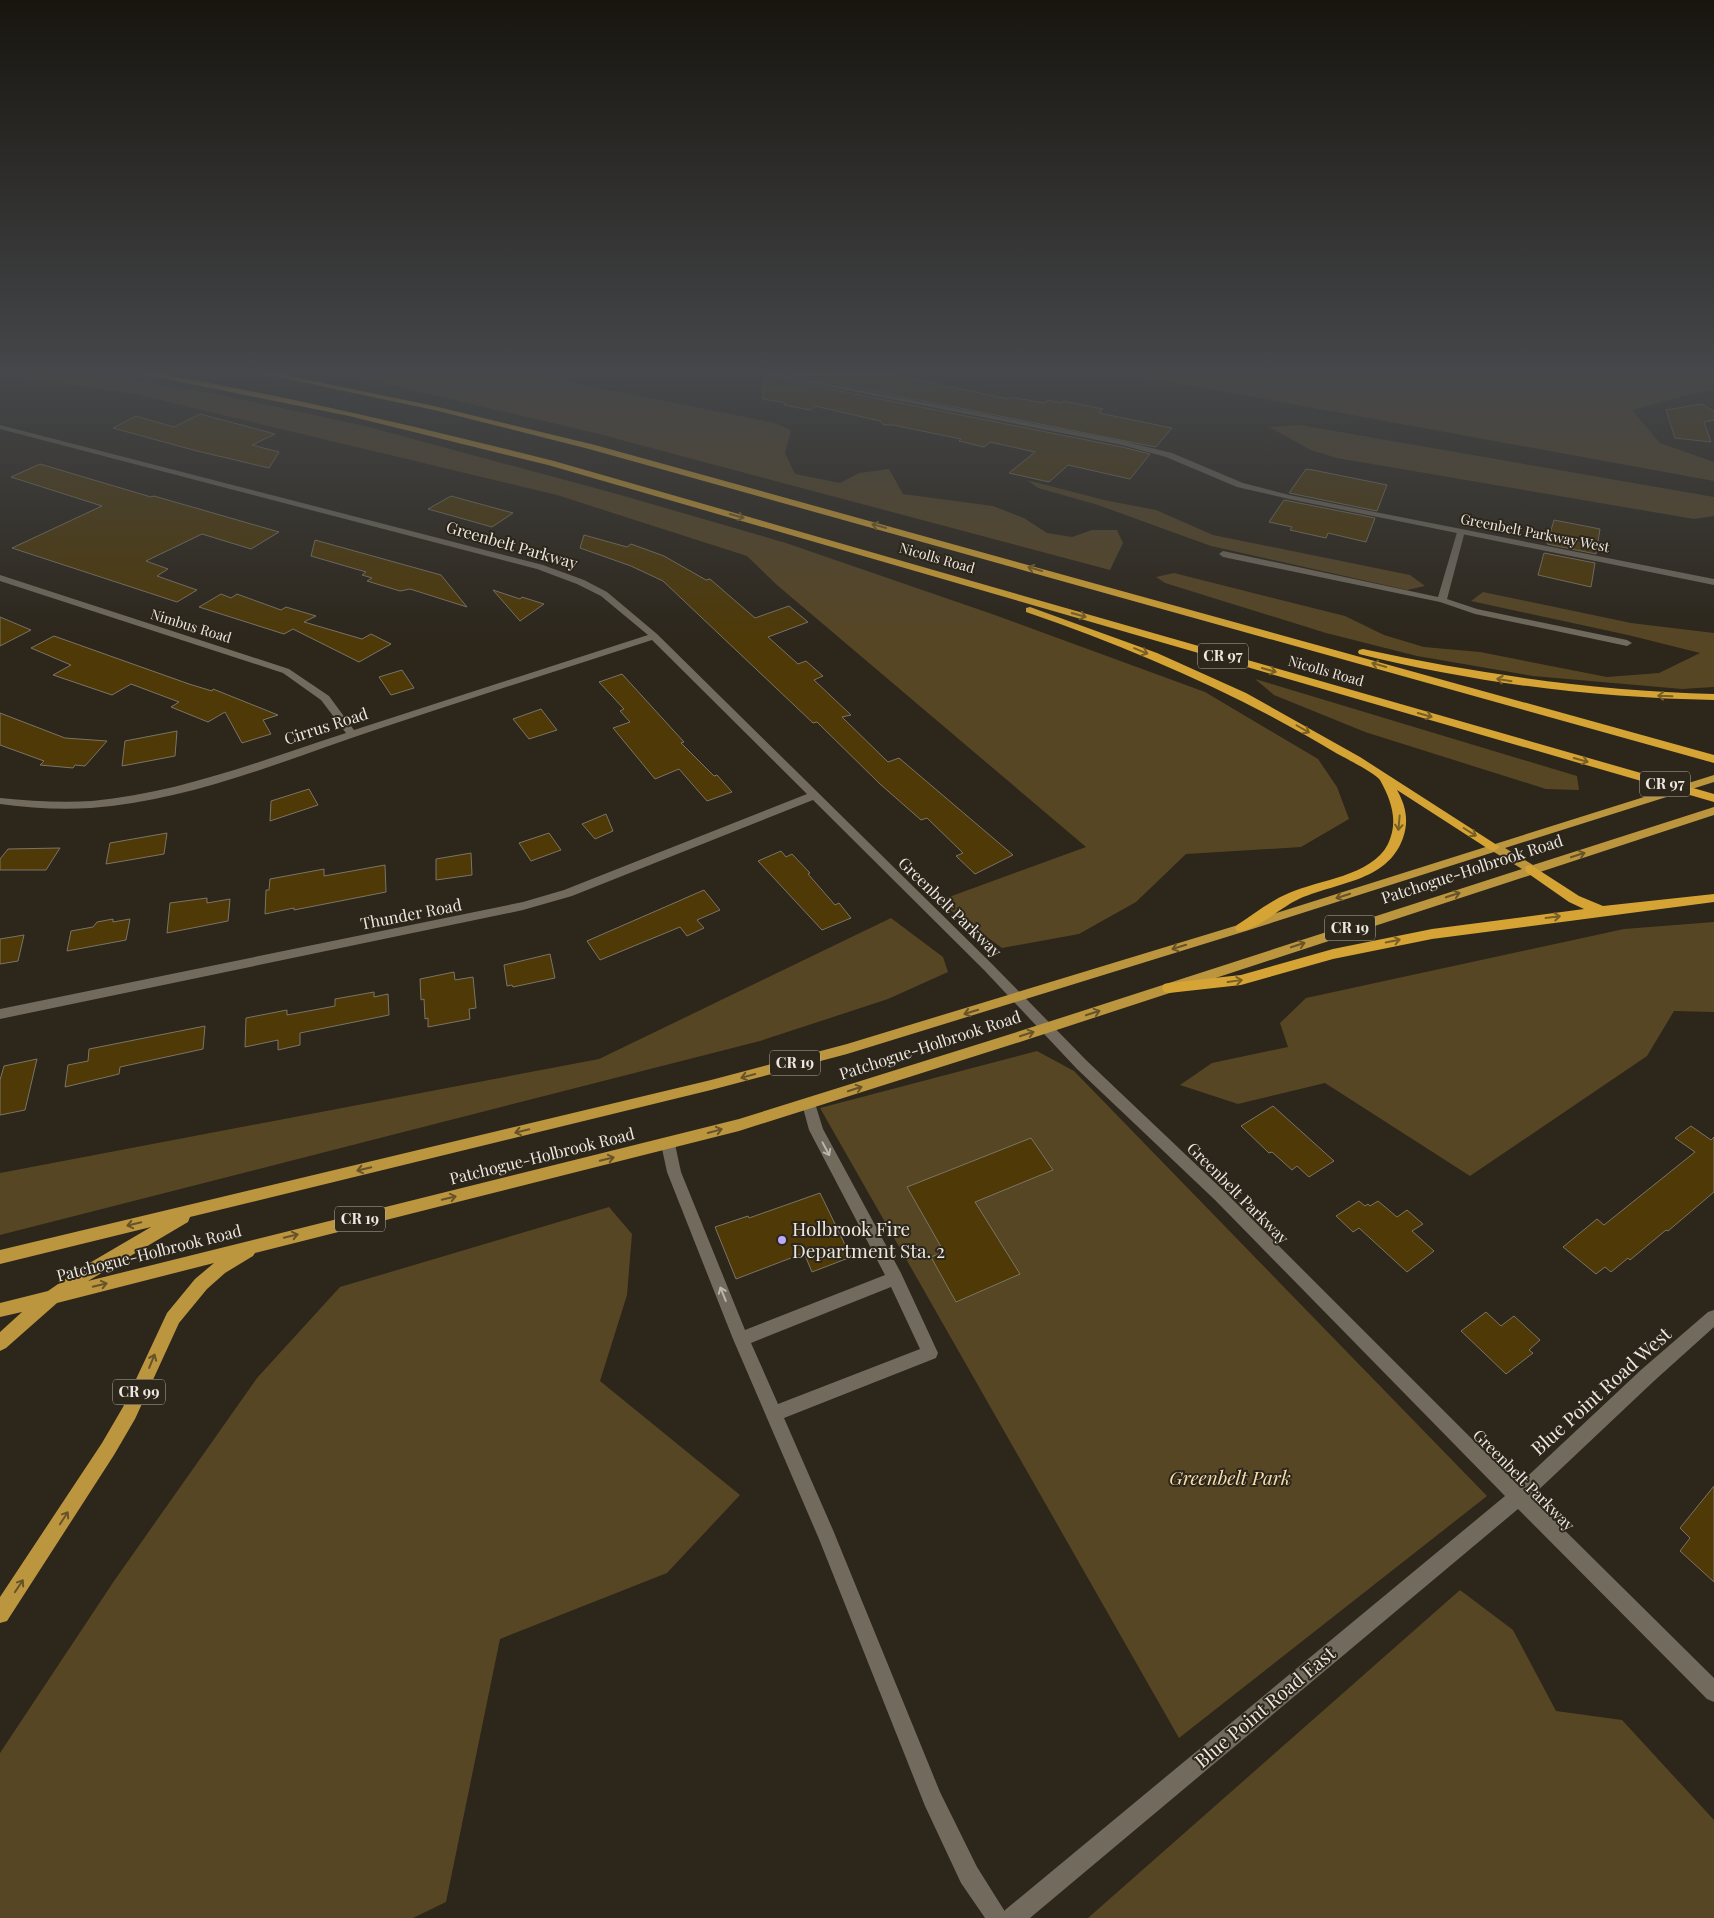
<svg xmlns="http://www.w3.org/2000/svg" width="1714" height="1918" font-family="'Playfair Display',serif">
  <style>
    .green { fill: #574624 }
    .building { fill: #4e3907; stroke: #7b7466 }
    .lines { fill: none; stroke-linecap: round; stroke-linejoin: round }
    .service { fill: #716a5d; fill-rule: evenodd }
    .minor { fill: #716a5d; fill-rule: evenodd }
    .primary { fill: #bc963e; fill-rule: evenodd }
    .trunk { fill: #d5a434; fill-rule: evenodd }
    .oneway { stroke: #785f26 }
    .oneway2 { stroke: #665329 }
    .oneway3 { stroke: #bbb5ac }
    .poi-dot { fill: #baaaf7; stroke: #2c261b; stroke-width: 2 }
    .labels { text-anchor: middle; stroke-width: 4; stroke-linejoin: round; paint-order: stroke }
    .far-street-label { font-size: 14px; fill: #ece7e0; stroke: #2c261b }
    .shield { fill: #2c261b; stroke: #b2ada5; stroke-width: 1 }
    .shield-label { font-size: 15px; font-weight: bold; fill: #ece7e0 }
    .street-label { font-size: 16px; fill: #ece7e0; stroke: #2c261b }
    .near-poi-label { font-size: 19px; fill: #ece7e0; stroke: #2c261b; text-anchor: start }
    .near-street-label { font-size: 19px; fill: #ece7e0; stroke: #2c261b }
    .near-park-label { font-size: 19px; font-style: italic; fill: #f9dead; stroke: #2c261b }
  </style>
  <rect width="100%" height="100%" fill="#2c261b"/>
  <path class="green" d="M 0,374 L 88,374 L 211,393 L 365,426 L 617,494 L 786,543 L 992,614 L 1205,692 L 1318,759 L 1337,787 L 1349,819 L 1301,847 L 1186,854 L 1136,902 L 1079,934 L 1002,948 L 938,901 L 1086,847 L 777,585 L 747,556 L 557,495 L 135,394 Z
    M 345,374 L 540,374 L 569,382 L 775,423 L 791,430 L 785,453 L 795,474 L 840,483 L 859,473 L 889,469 L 903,494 L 993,506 L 1024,518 L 1047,533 L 1072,537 L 1092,530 L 1117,530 L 1123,543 L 1110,570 L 599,434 Z
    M 1128,374 L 1714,374 L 1714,391 L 1707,390 L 1632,410 L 1660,443 L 1714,462 L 1714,481 Z
    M 1300,425 L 1714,497 L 1714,516 L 1694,519 L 1337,458 L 1311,450 L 1269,427 Z
    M 1027,480 L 1104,500 L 1156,510 L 1213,535 L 1410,575 L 1425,586 L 1407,590 L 1211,546 L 1098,505 L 1038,488 Z
    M 1174,573 L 1345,616 L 1384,635 L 1424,647 L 1480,652 L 1607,677 L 1659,673 L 1700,653 L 1628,635 L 1471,601 L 1483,592 L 1631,623 L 1714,633 L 1714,687 L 1682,689 L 1533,676 L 1417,656 L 1326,633 L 1165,583 L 1156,577 Z
    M 1255,679 L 1577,776 L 1579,790 L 1546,789 L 1365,732 L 1274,695 Z
    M 891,918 L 943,957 L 948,972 L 888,999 L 760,1041 L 0,1235 L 0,1173 L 599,1059 Z
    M 1714,922 L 1714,1012 L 1674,1011 L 1647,1056 L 1470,1176 L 1325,1083 L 1238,1104 L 1180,1085 L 1212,1063 L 1288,1047 L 1280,1023 L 1306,998 L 1624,929 Z
    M 1037,1051 L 1074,1071 L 1487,1496 L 1179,1738 L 820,1108 Z
    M 609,1207 L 632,1234 L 627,1295 L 600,1381 L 740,1495 L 667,1573 L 500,1639 L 446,1902 L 413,1918 L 0,1918 L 0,1753 L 114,1581 L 257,1378 L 340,1287 Z
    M 1460,1590 L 1513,1630 L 1556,1711 L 1622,1720 L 1714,1820 L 1714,1918 L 1088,1918 Z"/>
  <path class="building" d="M 788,374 L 889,374 L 1008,399 L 1010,397 L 1045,403 L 1048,400 L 1061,403 L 1063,401 L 1103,409 L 1099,413 L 1172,428 L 1156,447 Z
    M 765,376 L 1122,447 L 1150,454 L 1130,479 L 1068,465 L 1049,482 L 1009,473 L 1035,452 L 990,442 L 984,447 L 959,441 L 961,439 L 893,425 L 884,425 L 880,421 L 815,406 L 810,410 L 784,405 L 785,403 L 763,399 Z
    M 1701,404 L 1714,411 L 1714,420 L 1704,422 L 1711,442 L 1675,438 L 1666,410 Z
    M 200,414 L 275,434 L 252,445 L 279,452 L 269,468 L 197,451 L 113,428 L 136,416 L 174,427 Z
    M 40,464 L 151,497 L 154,496 L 279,532 L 251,549 L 202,534 L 146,561 L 168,569 L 157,576 L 197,590 L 177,602 L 12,548 L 102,506 L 11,477 Z
    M 1306,469 L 1313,470 L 1387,485 L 1377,511 L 1289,493 Z
    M 451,496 L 513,513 L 492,527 L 428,509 Z
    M 1284,500 L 1289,501 L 1375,518 L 1366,542 L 1328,533 L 1326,538 L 1290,530 L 1292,527 L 1269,522 Z
    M 1554,520 L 1600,529 L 1596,554 L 1547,544 Z
    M 584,535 L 627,547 L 631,544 L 664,556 L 706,580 L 710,579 L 755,618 L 789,606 L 808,622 L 768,637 L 798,664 L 806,661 L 823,676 L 814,680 L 851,715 L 842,717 L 888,762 L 899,758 L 1013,855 L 975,874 L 956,856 L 963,853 L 927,818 L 921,820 L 880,784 L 817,722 L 813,723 L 663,581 L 631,566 L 580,548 Z
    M 315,540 L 441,575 L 467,607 L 410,589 L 400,591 L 367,581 L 372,578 L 362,575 L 366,572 L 311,556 Z
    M 1544,553 L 1595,563 L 1591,587 L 1538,575 Z
    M 493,590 L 520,599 L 522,597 L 544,604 L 520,621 Z
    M 221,594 L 231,598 L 237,594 L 281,610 L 286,607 L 316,616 L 304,622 L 362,639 L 371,634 L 391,644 L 359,662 L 293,629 L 284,634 L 199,607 Z
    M 0,617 L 31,630 L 0,646 Z
    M 54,636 L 189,684 L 212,691 L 213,689 L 278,715 L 263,720 L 271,734 L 242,743 L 225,712 L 208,722 L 171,707 L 179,702 L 131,684 L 112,695 L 53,675 L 71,665 L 31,648 Z
    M 402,670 L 414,688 L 391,695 L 379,677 Z
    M 622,674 L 684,742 L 681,743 L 714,776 L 717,775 L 732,792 L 707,801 L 679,769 L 655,779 L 613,728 L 630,722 L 620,711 L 624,709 L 599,682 Z
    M 541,709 L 557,730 L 529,739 L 513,719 Z
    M 0,713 L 65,738 L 107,741 L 85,766 L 75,765 L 73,768 L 40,765 L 44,761 L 0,745 Z
    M 177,731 L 175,756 L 122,766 L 125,741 Z
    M 309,789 L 318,805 L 270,821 L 271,801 Z
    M 606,814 L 613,831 L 595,839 L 582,824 Z
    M 167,833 L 164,854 L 106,864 L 110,843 Z
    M 549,833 L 561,850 L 531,861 L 519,843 Z
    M 60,848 L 46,870 L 0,870 L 0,859 L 8,849 Z
    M 781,851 L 786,857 L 792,854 L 810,873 L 808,874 L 835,905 L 839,903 L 851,918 L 822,930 L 758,861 Z
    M 471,853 L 472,875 L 436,880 L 436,859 Z
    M 385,865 L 386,892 L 294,910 L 294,908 L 265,914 L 266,890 L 269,890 L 270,879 L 324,869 L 324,876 Z
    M 704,890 L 720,910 L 697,920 L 704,928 L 687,936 L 680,927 L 600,960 L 587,941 Z
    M 207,898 L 207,903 L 230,899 L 228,921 L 167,933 L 170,903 Z
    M 113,919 L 113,922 L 130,919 L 126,940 L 67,951 L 71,931 L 93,927 L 97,922 Z
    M 24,935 L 18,961 L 0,964 L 0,939 Z
    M 550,954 L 555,978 L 513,987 L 512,985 L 507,986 L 504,965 Z
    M 454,972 L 455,980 L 473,977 L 476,1008 L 469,1009 L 470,1019 L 428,1027 L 428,1018 L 425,1019 L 424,999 L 421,1000 L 420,979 Z
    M 374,992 L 374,997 L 388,994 L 389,1015 L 300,1033 L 300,1045 L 278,1050 L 278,1040 L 245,1047 L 246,1018 L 287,1010 L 287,1015 L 335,1006 L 335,999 Z
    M 205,1026 L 203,1049 L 120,1067 L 119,1074 L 65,1087 L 68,1065 L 88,1061 L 89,1049 Z
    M 37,1059 L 25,1110 L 0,1115 L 0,1080 L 4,1066 Z
    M 1273,1106 L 1334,1161 L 1309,1177 L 1297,1166 L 1292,1170 L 1272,1152 L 1269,1153 L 1241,1126 Z
    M 1691,1126 L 1711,1140 L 1714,1137 L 1714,1192 L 1668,1231 L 1666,1230 L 1630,1260 L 1628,1258 L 1611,1272 L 1605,1267 L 1596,1274 L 1563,1247 L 1597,1219 L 1604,1225 L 1695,1152 L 1675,1138 Z
    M 1031,1138 L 1053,1170 L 975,1202 L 1020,1274 L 956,1302 L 931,1257 L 944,1252 L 907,1187 Z
    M 820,1193 L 851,1257 L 812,1272 L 804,1253 L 736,1279 L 715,1227 L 748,1216 L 749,1218 Z
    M 1359,1201 L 1365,1206 L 1368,1204 L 1370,1206 L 1378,1201 L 1397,1217 L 1407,1210 L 1423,1224 L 1412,1231 L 1434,1251 L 1407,1272 L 1359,1228 L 1353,1232 L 1336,1216 Z
    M 1486,1312 L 1501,1326 L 1514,1316 L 1540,1340 L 1529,1350 L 1533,1353 L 1506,1374 L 1461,1331 Z
    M 1714,1486 L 1714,1582 L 1680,1551 L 1690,1538 L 1680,1528 Z"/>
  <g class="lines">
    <path class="service" d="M 1458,529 L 1465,531 L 1447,599 L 1477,609 L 1627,640 L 1632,643 L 1627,646 L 1475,614 L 1440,602 L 1223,557 L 1219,554 L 1223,551 L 1438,597 Z
      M 809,1098 L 814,1100 L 823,1129 L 901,1273 L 938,1353 L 936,1358 L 784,1418 L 833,1530 L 940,1792 L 977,1867 L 1009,1918 L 985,1918 L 961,1883 L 925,1806 L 819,1539 L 733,1339 L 667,1172 L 661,1144 L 663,1140 L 668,1138 L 673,1140 L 675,1144 L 681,1172 L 745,1330 L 885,1275 L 809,1130 L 802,1104 L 804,1100 ZM 891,1287 L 920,1349 L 778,1404 L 751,1343 Z"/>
    <path class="minor" d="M 765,374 L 778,374 L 1123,441 L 1172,453 L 1243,483 L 1289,495 L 1714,579 L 1714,585 L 1289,499 L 1237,487 L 1166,457 L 1122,445 Z
      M 0,425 L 543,565 L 584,580 L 607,592 L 657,634 L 992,964 L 1087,1061 L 1225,1192 L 1518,1485 L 1642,1369 L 1708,1312 L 1714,1310 L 1714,1327 L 1654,1381 L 1531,1497 L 1714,1678 L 1714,1702 L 1707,1699 L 1518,1509 L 1030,1918 L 1002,1918 L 1005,1910 L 1505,1496 L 1215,1200 L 1077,1069 L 984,970 L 813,800 L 572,896 L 523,910 L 0,1019 L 0,1009 L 523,902 L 564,890 L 807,794 L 652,640 C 560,670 467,699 375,730 C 283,761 188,801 91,808 C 60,810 30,808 0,804 L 0,798 C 31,801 61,803 92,801 C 179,793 263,760 346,733 L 321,700 L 283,673 L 0,581 L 0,575 L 289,669 L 329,696 L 354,730 L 648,635 L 601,596 L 577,584 L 537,569 L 0,429 Z"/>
    <path class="primary" d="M 1714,775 L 1714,782 L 1505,848 L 1533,865 L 1714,807 L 1714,815 L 1023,1041 L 739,1131 L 255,1253 L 253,1256 L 225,1273 L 207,1289 L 179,1323 L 135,1419 L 114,1455 L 7,1621 L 0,1623 L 0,1597 L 102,1443 L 123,1407 L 167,1313 L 195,1279 L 214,1263 L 57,1303 L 6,1348 L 0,1351 L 0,1332 L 22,1312 L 0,1317 L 0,1303 L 48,1291 L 81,1268 L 151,1227 L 0,1264 L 0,1250 L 711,1080 L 847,1044 L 1238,925 ZM 1494,852 L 1522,869 L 1014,1033 L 739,1119 L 88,1281 L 188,1222 L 190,1217 L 711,1090 L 847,1054 L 1246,931 Z"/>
    <path class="trunk" d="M 142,374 L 159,374 C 292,397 423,428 554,461 L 1714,794 L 1714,802 L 548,465 L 349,416 Z
      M 264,374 L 279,374 L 434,406 L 595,445 L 1714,755 L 1714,763 L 589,449 L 434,410 Z
      M 1030,607 L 1157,653 L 1246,693 L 1360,757 L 1500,847 L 1494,851 L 1490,850 L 1397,790 C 1406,806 1409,821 1403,838 C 1387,883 1334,882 1297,900 C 1283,906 1250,935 1237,931 L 1235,928 L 1237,925 C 1254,914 1270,901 1289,893 C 1318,880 1372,876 1388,844 C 1399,821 1391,800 1380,780 C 1375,773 1345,758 1336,753 C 1236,693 1136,650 1026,612 L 1026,608 Z
      M 1363,649 C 1479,674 1595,691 1714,694 L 1714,700 C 1595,698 1475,683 1359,654 L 1358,652 L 1359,650 Z
      M 1531,865 L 1579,896 L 1603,906 L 1714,894 L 1714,902 L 1432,939 L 1333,959 L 1241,985 L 1169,993 L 1164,992 L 1162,988 L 1164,984 L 1169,983 L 1241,975 L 1333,949 L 1432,929 L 1584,909 L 1569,902 L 1526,872 L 1525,869 L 1526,866 Z"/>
  </g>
  <defs><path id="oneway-shaft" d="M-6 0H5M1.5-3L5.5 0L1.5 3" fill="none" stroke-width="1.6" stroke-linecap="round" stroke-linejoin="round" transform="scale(1.25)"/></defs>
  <g class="oneway">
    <use href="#oneway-shaft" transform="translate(737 516) rotate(16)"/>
    <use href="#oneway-shaft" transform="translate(879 526) rotate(-164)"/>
    <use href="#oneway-shaft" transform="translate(1035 569) rotate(-164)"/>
    <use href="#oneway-shaft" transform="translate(1079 615) rotate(16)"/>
    <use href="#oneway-shaft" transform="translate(1141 651) rotate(22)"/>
    <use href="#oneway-shaft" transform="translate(1379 665) rotate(-164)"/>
    <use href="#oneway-shaft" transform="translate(1269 670) rotate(16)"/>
    <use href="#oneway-shaft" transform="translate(1504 680) rotate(-171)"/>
    <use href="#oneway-shaft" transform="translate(1665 696) rotate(-178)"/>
    <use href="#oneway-shaft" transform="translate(1425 715) rotate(16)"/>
    <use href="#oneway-shaft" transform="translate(1303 729) rotate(30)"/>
    <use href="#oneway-shaft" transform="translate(1581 760) rotate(16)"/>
    <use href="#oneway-shaft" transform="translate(1399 823) rotate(95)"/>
    <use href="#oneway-shaft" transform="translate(1470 832) rotate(32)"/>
    <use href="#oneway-shaft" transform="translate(1553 917) rotate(-7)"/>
    <use href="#oneway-shaft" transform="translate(1393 941) rotate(-11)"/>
    <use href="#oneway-shaft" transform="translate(1235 981) rotate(-8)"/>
  </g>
  <g class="oneway2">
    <use href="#oneway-shaft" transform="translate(1578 855) rotate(-18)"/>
    <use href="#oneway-shaft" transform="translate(1453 895) rotate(-18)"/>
    <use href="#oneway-shaft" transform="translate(1343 896) rotate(162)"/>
    <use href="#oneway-shaft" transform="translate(1298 945) rotate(-18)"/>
    <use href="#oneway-shaft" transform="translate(1179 947) rotate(163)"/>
    <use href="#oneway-shaft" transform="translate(971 1012) rotate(163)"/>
    <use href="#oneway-shaft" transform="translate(1093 1013) rotate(-18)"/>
    <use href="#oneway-shaft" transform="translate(1027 1034) rotate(-18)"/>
    <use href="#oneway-shaft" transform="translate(748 1076) rotate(165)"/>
    <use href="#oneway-shaft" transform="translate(855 1089) rotate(-18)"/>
    <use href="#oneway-shaft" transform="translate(522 1131) rotate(167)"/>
    <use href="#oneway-shaft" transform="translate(715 1131) rotate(-15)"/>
    <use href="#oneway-shaft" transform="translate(607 1159) rotate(-14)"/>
    <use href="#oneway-shaft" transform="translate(364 1169) rotate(167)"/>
    <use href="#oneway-shaft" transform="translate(449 1198) rotate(-14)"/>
    <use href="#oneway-shaft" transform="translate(134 1224) rotate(166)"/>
    <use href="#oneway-shaft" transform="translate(291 1236) rotate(-14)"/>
    <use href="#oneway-shaft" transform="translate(100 1285) rotate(-14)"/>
    <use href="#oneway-shaft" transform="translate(152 1361) rotate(-68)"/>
    <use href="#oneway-shaft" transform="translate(64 1518) rotate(-57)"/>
    <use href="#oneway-shaft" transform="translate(19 1586) rotate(-56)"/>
  </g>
  <g class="oneway3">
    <use href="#oneway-shaft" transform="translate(826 1149) rotate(62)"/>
    <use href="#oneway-shaft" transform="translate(723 1294) rotate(-112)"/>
  </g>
  <linearGradient id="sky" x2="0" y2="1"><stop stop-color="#18150f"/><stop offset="0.58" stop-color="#45474a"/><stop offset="1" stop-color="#45474a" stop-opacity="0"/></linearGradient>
  <rect width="1714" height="643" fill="url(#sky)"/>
  <circle class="poi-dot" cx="782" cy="1240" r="5"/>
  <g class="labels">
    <g class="far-street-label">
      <text transform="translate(1535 533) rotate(11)" y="5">Greenbelt Parkway West</text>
      <text transform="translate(937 558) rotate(16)" y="5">Nicolls Road</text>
      <text transform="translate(191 626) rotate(17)" y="5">Nimbus Road</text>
      <text transform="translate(1326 671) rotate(16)" y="5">Nicolls Road</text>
    </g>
    <g class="shield">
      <rect x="1198" y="643.5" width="50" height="25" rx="4"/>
      <rect x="1640" y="771.5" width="50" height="25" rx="4"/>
      <rect x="1325" y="915.5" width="50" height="25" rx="4"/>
      <rect x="770" y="1050.5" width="50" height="25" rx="4"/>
      <rect x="335" y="1206.5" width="50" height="25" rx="4"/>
      <rect x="113" y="1379.5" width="52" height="25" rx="4"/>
    </g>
    <g class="shield-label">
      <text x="1223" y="661">CR 97</text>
      <text x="1665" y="789">CR 97</text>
      <text x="1350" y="933">CR 19</text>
      <text x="795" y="1068">CR 19</text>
      <text x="360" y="1224">CR 19</text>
      <text x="139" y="1397">CR 99</text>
    </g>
    <g class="street-label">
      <text transform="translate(512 545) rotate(16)" y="6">Greenbelt Parkway</text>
      <text transform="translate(326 726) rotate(-18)" y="6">Cirrus Road</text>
      <text transform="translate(1472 869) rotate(-18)" y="6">Patchogue-Holbrook Road</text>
      <text transform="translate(950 907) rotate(44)" y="6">Greenbelt Parkway</text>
      <text transform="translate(411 914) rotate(-11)" y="6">Thunder Road</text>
      <text transform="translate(930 1045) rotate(-18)" y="6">Patchogue-Holbrook Road</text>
      <text transform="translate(542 1156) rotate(-14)" y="6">Patchogue-Holbrook Road</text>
      <text transform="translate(1238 1193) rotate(45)" y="6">Greenbelt Parkway</text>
      <text transform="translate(149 1253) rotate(-14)" y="6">Patchogue-Holbrook Road</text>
      <text transform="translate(1524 1480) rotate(45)" y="6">Greenbelt Parkway</text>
    </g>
    <g class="near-poi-label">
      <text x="792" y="1236">Holbrook Fire<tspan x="792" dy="22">Department Sta. 2</tspan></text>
    </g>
    <g class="near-street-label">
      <text transform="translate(1601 1391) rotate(-42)" y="7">Blue Point Road West</text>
      <text transform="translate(1265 1707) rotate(-40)" y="7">Blue Point Road East</text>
    </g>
    <g class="near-park-label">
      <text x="1230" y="1485">Greenbelt Park</text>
    </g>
  </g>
</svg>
